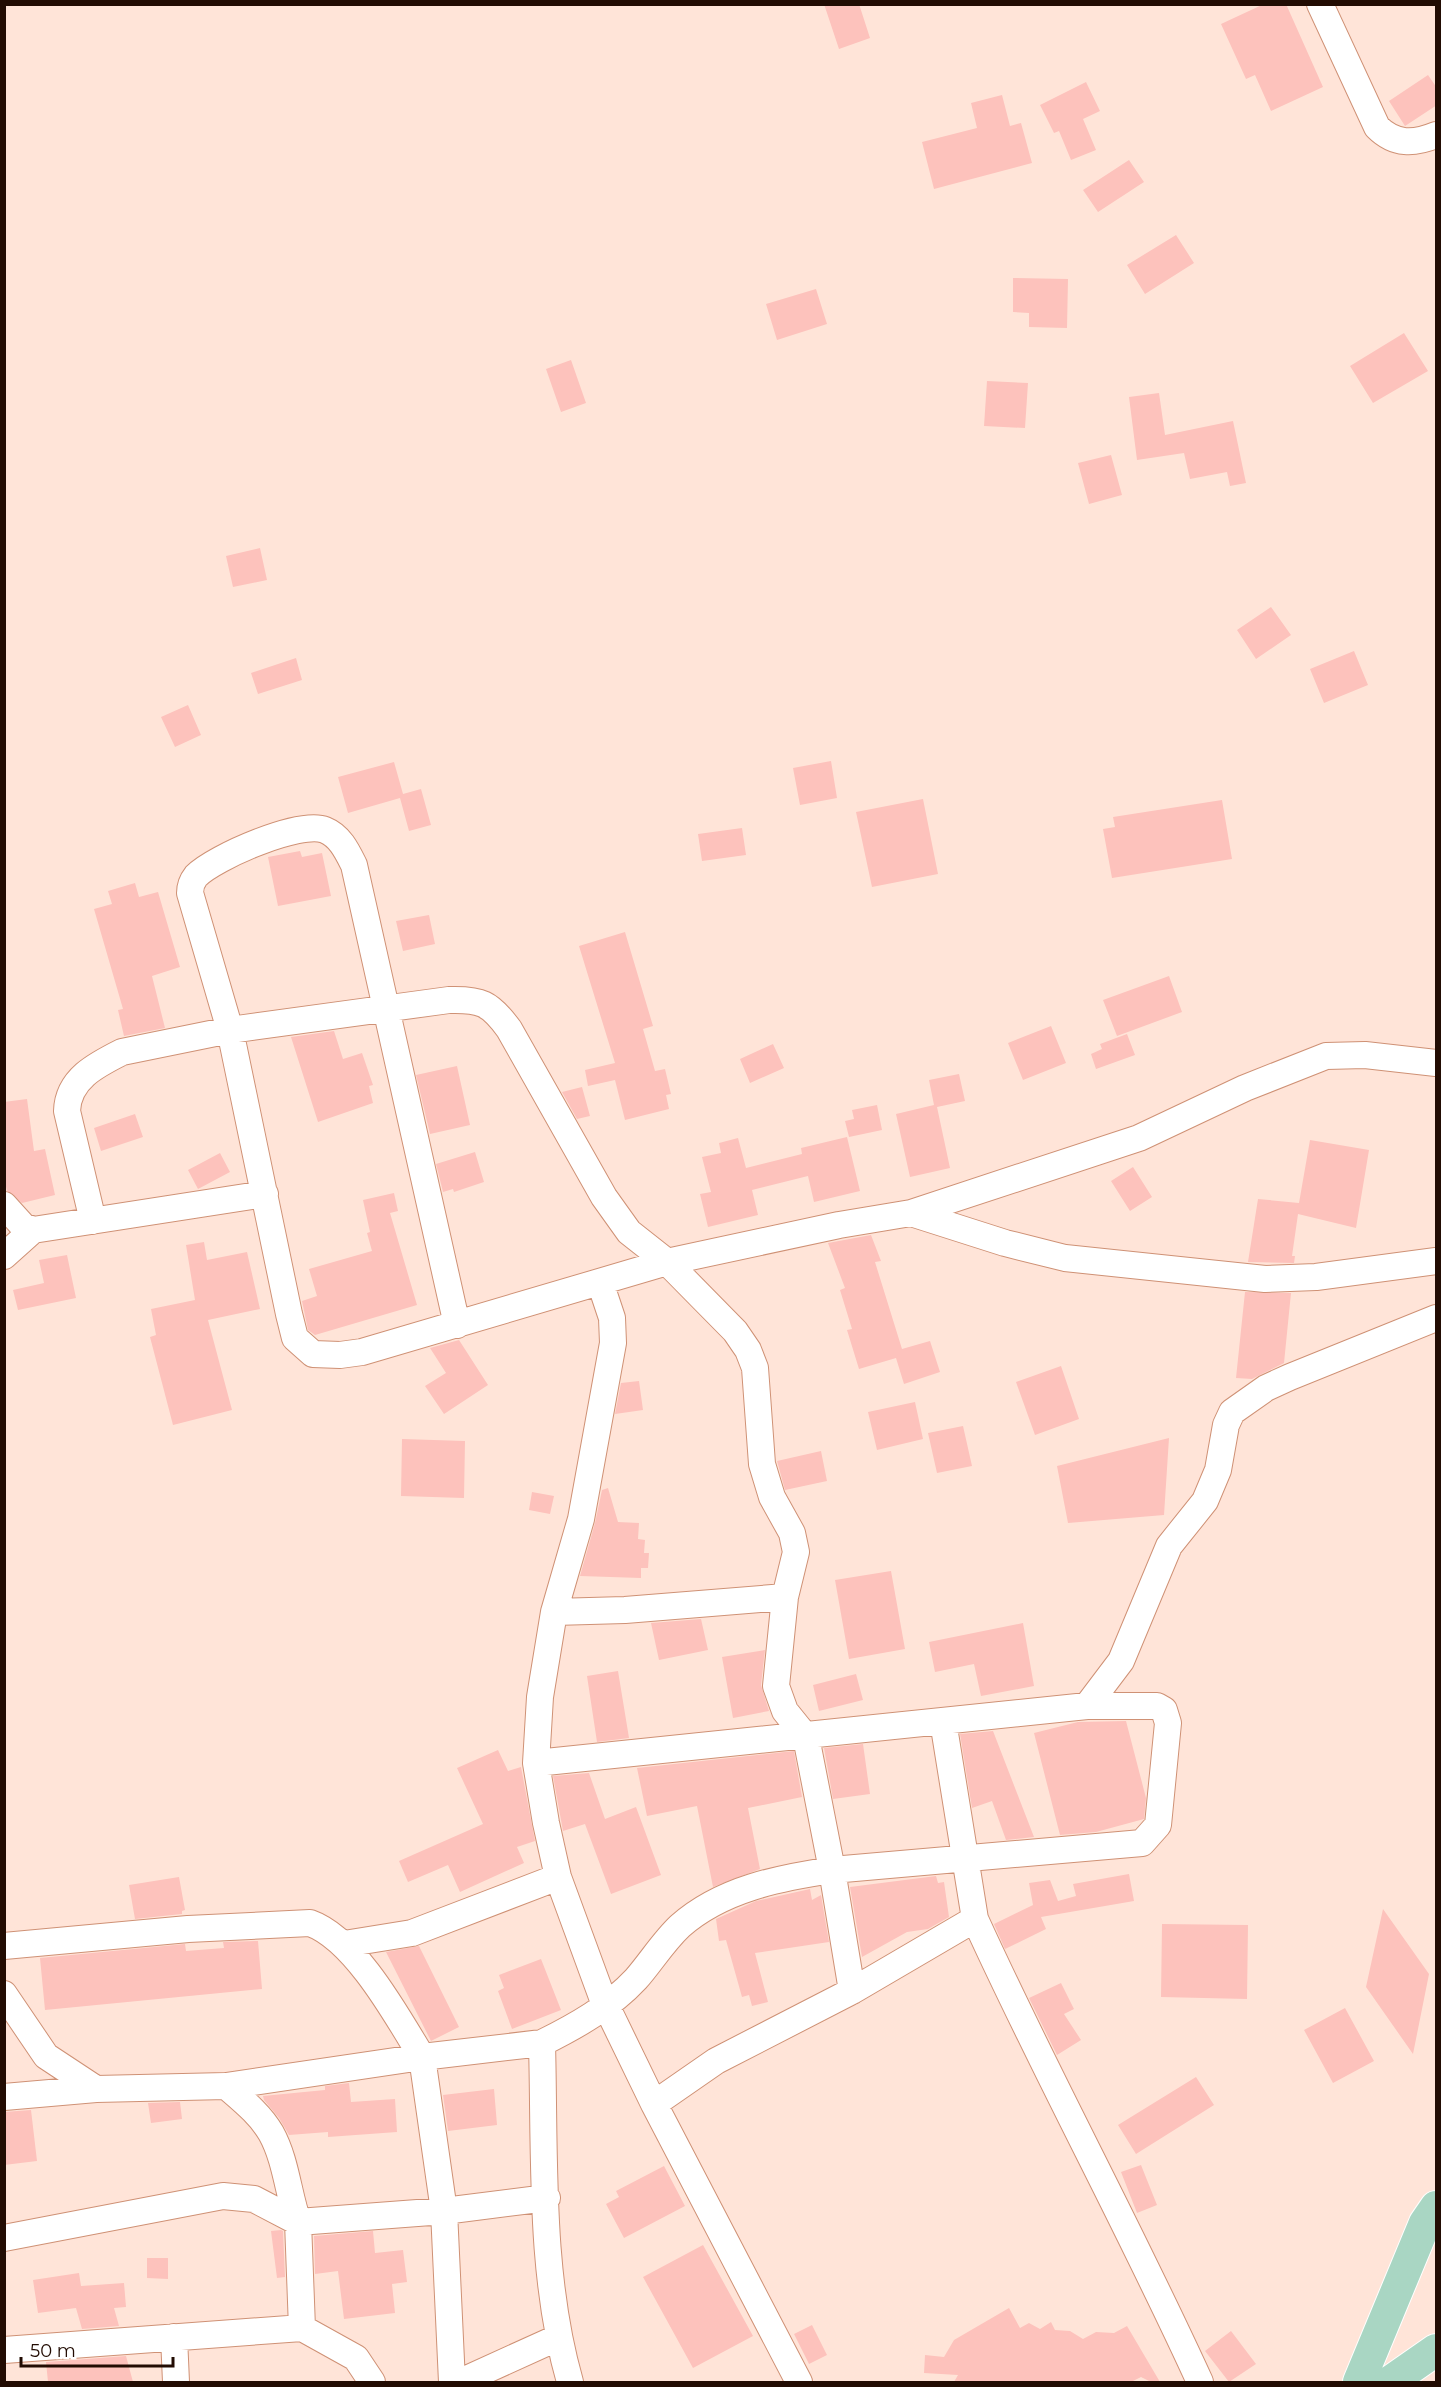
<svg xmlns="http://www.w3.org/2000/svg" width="1441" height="2387" font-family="Montserrat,sans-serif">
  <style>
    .building { fill: #fdc2bc }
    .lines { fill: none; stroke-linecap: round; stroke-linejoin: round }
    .minor-casing { stroke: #cf9175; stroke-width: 28 }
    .major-casing { stroke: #fff; stroke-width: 34 }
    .minor { stroke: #fff; stroke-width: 26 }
    .major { stroke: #a9d6c3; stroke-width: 32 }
  </style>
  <rect width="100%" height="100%" fill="#ffe4d8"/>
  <path class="building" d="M 824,4 L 859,4 L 870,38 L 839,49 Z
    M 1264,4 L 1286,4 L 1323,87 L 1271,111 L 1255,75 L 1246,79 L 1221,24 Z
    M 1428,75 L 1437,88 L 1437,105 L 1405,126 L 1389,101 Z
    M 1086,82 L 1100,111 L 1083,119 L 1096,150 L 1071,160 L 1059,131 L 1054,133 L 1040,105 Z
    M 1002,95 L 1010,126 L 1021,123 L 1032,163 L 934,189 L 922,142 L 977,128 L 971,103 Z
    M 1129,160 L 1144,182 L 1098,212 L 1083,190 Z
    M 1176,235 L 1194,263 L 1145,294 L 1127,265 Z
    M 1013,278 L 1068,279 L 1067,328 L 1029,327 L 1029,313 L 1013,312 Z
    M 816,289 L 827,324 L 777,340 L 766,304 Z
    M 1404,333 L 1428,371 L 1373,403 L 1350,366 Z
    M 571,360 L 586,403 L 561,412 L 546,369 Z
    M 987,381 L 1028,383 L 1025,428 L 984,426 Z
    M 1159,393 L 1165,435 L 1233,421 L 1246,483 L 1230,486 L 1227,472 L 1190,479 L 1184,453 L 1137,460 L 1129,397 Z
    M 1111,455 L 1122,495 L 1089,504 L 1078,463 Z
    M 260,548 L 267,580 L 233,587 L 226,556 Z
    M 1271,607 L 1291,635 L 1256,659 L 1237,630 Z
    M 1354,651 L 1368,685 L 1324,703 L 1310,669 Z
    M 296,658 L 302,680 L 258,694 L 251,673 Z
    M 188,705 L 201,735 L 175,747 L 161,717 Z
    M 831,761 L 837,798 L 800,805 L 793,768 Z
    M 394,762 L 403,794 L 421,789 L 431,825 L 409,831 L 400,798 L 348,813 L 338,777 Z
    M 923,799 L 938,874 L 872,887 L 856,812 Z
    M 1222,800 L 1232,859 L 1112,878 L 1103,829 L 1115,827 L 1113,817 Z
    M 742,828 L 746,855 L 702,861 L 698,834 Z
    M 300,851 L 302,857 L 322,853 L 331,896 L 278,906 L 268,857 Z
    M 135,883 L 139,897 L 158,892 L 180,967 L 152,976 L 165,1028 L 124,1036 L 118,1010 L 123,1009 L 94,909 L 112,904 L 108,891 Z
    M 429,915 L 435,944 L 403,951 L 396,921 Z
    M 625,932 L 653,1026 L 643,1029 L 655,1071 L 665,1069 L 671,1094 L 666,1095 L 669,1109 L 625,1120 L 615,1080 L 588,1086 L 585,1070 L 615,1063 L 579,946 Z
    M 1169,976 L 1182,1012 L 1117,1036 L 1103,1000 Z
    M 1051,1026 L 1066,1063 L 1023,1080 L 1008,1043 Z
    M 334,1031 L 343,1059 L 362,1053 L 373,1085 L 369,1086 L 373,1103 L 318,1122 L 291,1037 Z
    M 1127,1034 L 1135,1055 L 1096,1069 L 1091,1054 L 1102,1049 L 1100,1044 Z
    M 773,1044 L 784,1068 L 750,1083 L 740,1059 Z
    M 457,1066 L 470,1125 L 430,1134 L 416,1075 Z
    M 959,1074 L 965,1101 L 937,1107 L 950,1168 L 910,1177 L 896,1114 L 934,1105 L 929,1080 Z
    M 582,1087 L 590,1116 L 577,1119 L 562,1092 Z
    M 27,1099 L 34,1151 L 45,1149 L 55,1195 L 22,1203 L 7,1191 L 4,1178 L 4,1102 Z
    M 877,1105 L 882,1130 L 849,1137 L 845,1121 L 854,1119 L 852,1110 Z
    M 135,1114 L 143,1137 L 101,1151 L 94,1128 Z
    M 847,1137 L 860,1191 L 814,1202 L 808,1176 L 752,1190 L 758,1215 L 708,1227 L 700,1194 L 711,1192 L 702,1157 L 721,1153 L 719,1143 L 738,1138 L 746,1168 L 802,1154 L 801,1148 Z
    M 1310,1140 L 1369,1150 L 1356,1228 L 1298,1214 L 1292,1256 L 1295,1256 L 1294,1263 L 1248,1262 L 1258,1199 L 1299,1203 Z
    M 475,1152 L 484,1182 L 454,1192 L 453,1189 L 443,1192 L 436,1164 Z
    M 220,1153 L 230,1172 L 198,1189 L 188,1170 Z
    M 1133,1167 L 1152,1197 L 1130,1211 L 1111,1181 Z
    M 394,1193 L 398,1211 L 390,1213 L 417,1305 L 315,1335 L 308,1330 L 302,1301 L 317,1296 L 309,1269 L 372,1251 L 367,1233 L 370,1232 L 363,1200 Z
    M 871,1235 L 881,1261 L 875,1262 L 902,1349 L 930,1341 L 940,1372 L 904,1384 L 896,1358 L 859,1369 L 847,1330 L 852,1329 L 840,1290 L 845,1288 L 828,1243 Z
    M 204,1242 L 207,1260 L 247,1252 L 260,1309 L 208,1320 L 232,1410 L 173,1425 L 150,1337 L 156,1335 L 151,1309 L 195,1300 L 186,1245 Z
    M 67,1255 L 76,1298 L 18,1310 L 13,1290 L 44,1283 L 39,1260 Z
    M 1245,1292 L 1291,1293 L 1284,1363 L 1252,1379 L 1236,1378 Z
    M 459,1340 L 488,1385 L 444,1414 L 425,1386 L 446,1373 L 430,1348 Z
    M 1061,1366 L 1079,1419 L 1035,1435 L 1016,1382 Z
    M 639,1381 L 643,1410 L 615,1414 L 621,1383 Z
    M 915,1402 L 923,1439 L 877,1450 L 868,1412 Z
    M 963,1426 L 972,1466 L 937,1473 L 928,1433 Z
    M 1169,1438 L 1164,1515 L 1068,1523 L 1057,1466 Z
    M 402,1439 L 465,1441 L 464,1498 L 401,1496 Z
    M 821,1451 L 827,1481 L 785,1490 L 777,1461 Z
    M 608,1488 L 618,1522 L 639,1523 L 638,1539 L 645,1540 L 644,1553 L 649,1553 L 648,1568 L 641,1568 L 641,1578 L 580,1576 L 595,1523 L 602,1490 Z
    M 532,1492 L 554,1496 L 550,1514 L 529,1510 Z
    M 891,1571 L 905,1649 L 849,1659 L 835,1580 Z
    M 701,1619 L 708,1650 L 659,1660 L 651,1623 Z
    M 1023,1623 L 1034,1686 L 981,1696 L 974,1664 L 935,1672 L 929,1642 Z
    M 765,1650 L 761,1685 L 769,1711 L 733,1718 L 722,1657 Z
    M 618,1671 L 629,1738 L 597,1742 L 587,1676 Z
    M 856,1674 L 863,1700 L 819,1711 L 813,1685 Z
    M 1126,1721 L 1146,1798 L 1144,1819 L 1096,1832 L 1060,1835 L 1034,1733 L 1078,1722 Z
    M 993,1731 L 1034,1837 L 1006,1840 L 992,1801 L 972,1808 L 960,1734 Z
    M 863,1744 L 870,1794 L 833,1799 L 824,1748 Z
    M 498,1750 L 508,1771 L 521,1767 L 535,1841 L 517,1847 L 524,1863 L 460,1892 L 448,1865 L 408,1882 L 399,1861 L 483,1824 L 457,1768 Z
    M 794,1751 L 802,1797 L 748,1808 L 760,1869 L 713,1887 L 697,1806 L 647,1816 L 637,1768 Z
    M 589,1773 L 605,1819 L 636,1807 L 661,1875 L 611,1894 L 585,1824 L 563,1831 L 553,1776 Z
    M 1129,1874 L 1134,1901 L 1041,1917 L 1046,1929 L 1005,1949 L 994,1924 L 1033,1905 L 1029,1883 L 1050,1880 L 1058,1901 L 1076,1896 L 1073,1884 Z
    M 936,1876 L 938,1883 L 944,1882 L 949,1917 L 928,1929 L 907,1932 L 862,1957 L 850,1887 Z
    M 179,1877 L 185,1910 L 182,1911 L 182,1914 L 135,1919 L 129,1885 Z
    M 810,1889 L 812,1900 L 821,1895 L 829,1942 L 755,1953 L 768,2002 L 752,2006 L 749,1995 L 742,1997 L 726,1940 L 719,1941 L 716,1919 L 756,1901 Z
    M 1383,1909 L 1429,1974 L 1413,2054 L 1366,1987 Z
    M 1162,1924 L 1248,1925 L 1247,1999 L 1161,1997 Z
    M 258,1941 L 262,1989 L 45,2010 L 40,1958 L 185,1944 L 186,1951 L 224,1948 L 223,1942 Z
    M 419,1946 L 459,2027 L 431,2041 L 386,1952 Z
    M 541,1959 L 561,2010 L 512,2029 L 498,1991 L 504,1988 L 499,1975 Z
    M 1061,1983 L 1074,2009 L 1064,2014 L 1081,2040 L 1057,2055 L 1029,1998 Z
    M 1345,2008 L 1374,2061 L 1333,2083 L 1304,2030 Z
    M 1196,2077 L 1214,2105 L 1136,2154 L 1118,2125 Z
    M 349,2083 L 351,2102 L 395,2099 L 397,2132 L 328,2137 L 328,2132 L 289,2135 L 279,2118 L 264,2100 L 263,2096 L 325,2090 L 325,2086 Z
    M 494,2089 L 497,2125 L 448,2131 L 443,2095 Z
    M 180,2102 L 182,2119 L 151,2123 L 148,2103 Z
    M 31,2110 L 37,2161 L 4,2165 L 4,2112 Z
    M 1141,2165 L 1157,2205 L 1137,2213 L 1121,2172 Z
    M 664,2166 L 685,2206 L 624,2238 L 606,2204 L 619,2197 L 616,2191 Z
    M 281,2230 L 283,2231 L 285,2277 L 277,2278 L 271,2231 Z
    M 373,2231 L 375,2253 L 403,2250 L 407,2282 L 392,2284 L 395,2313 L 344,2319 L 338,2271 L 315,2274 L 314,2236 Z
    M 703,2245 L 753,2336 L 693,2368 L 643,2277 Z
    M 147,2258 L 168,2258 L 168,2279 L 147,2278 Z
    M 79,2273 L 81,2286 L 124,2283 L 126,2307 L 114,2308 L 119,2326 L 82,2329 L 76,2308 L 38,2313 L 33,2280 Z
    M 1009,2308 L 1020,2328 L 1029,2323 L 1040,2329 L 1051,2322 L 1055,2330 L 1070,2331 L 1083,2339 L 1096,2332 L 1114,2333 L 1127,2326 L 1160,2382 L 1151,2382 L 1141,2377 L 1131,2382 L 954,2382 L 958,2375 L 924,2373 L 925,2355 L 944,2357 L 954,2340 Z
    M 812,2325 L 827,2355 L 809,2364 L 794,2334 Z
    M 1231,2331 L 1256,2364 L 1229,2382 L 1205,2351 Z
    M 126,2356 L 133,2382 L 48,2382 L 46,2362 Z"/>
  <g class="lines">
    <g class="minor-casing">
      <path id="minor" d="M 1320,4 L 1377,127 C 1395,145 1414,144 1436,135
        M 4,1205 L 23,1226 L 33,1230 L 265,1194
        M 911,1213 L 1139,1138 L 1245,1088 L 1326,1056 L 1365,1055 L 1436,1063
        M 93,1221 L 67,1111 C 68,1079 96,1065 122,1052 L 230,1030 L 449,1000 C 481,999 490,1003 509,1029 L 604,1197 L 629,1232 L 667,1262 L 735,1331 L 748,1350 L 755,1368 L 762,1464 L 772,1497 L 792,1533 L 796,1552 L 785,1597 L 776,1686 L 785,1711 L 806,1737 L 832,1870 L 852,1991
        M 4,1256 L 33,1230
        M 600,1282 L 612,1318 L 613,1343 L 581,1519 L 554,1612 L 540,1697 L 536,1763 L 546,1823 L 558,1877 L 602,1997 L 654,2104 L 799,2382
        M 457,1325 L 354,865 C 347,851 340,836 325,830 C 300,820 215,857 196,876 C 192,881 190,886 190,893 L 230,1030 L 289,1314 L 295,1338 L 313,1354 L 340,1355 L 362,1352 L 667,1262 L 839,1225 L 911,1213 L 1005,1243 L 1065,1258 L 1265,1279 L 1316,1277 L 1436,1261
        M 554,1612 L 625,1610 L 785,1597
        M 1087,1706 L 1121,1661 L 1169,1546 L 1205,1501 L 1218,1470 L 1226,1425 L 1232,1412 L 1266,1388 L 1290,1377 L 1436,1318
        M 943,1721 L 975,1919
        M 536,1763 L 1087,1706 L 1157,1706 L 1164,1710 L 1168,1723 L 1158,1825 L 1142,1843 L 832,1870 C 779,1878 722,1889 680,1926 C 663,1942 651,1962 636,1979 C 610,2007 576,2026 542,2043 C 545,2155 539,2274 570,2382
        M 344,1944 L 412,1933 L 558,1877
        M 4,1946 L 188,1929 L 310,1923 C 355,1939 397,2016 422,2057 L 542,2043
        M 4,1994 L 46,2056 L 96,2089 L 226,2086 C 242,2100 260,2114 271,2133 C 286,2160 288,2193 298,2222 L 444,2211 L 547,2198
        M 226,2086 L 422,2057 L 444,2211 L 452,2382
        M 4,2097 L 96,2089
        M 654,2104 L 716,2061 L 852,1991 L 975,1919 C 1046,2075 1129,2226 1200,2382
        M 4,2238 L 223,2196 L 254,2199 L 298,2222 L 302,2328 L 356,2358 L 372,2382
        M 174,2337 L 176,2382
        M 4,2350 L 302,2328
        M 460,2382 L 557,2338"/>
    </g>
    <g class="major-casing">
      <path id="major" d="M 1359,2382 L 1425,2223 L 1436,2207
        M 1390,2382 L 1436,2350"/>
    </g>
    <use href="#minor" class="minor"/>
    <use href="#major" class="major"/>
  </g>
  <rect width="1441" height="2387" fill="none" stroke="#220c03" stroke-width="12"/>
  <path d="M21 2357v9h152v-9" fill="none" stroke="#220c03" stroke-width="3"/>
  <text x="30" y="2357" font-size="18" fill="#220c03" stroke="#ffffff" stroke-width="4.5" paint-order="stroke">50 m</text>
</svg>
